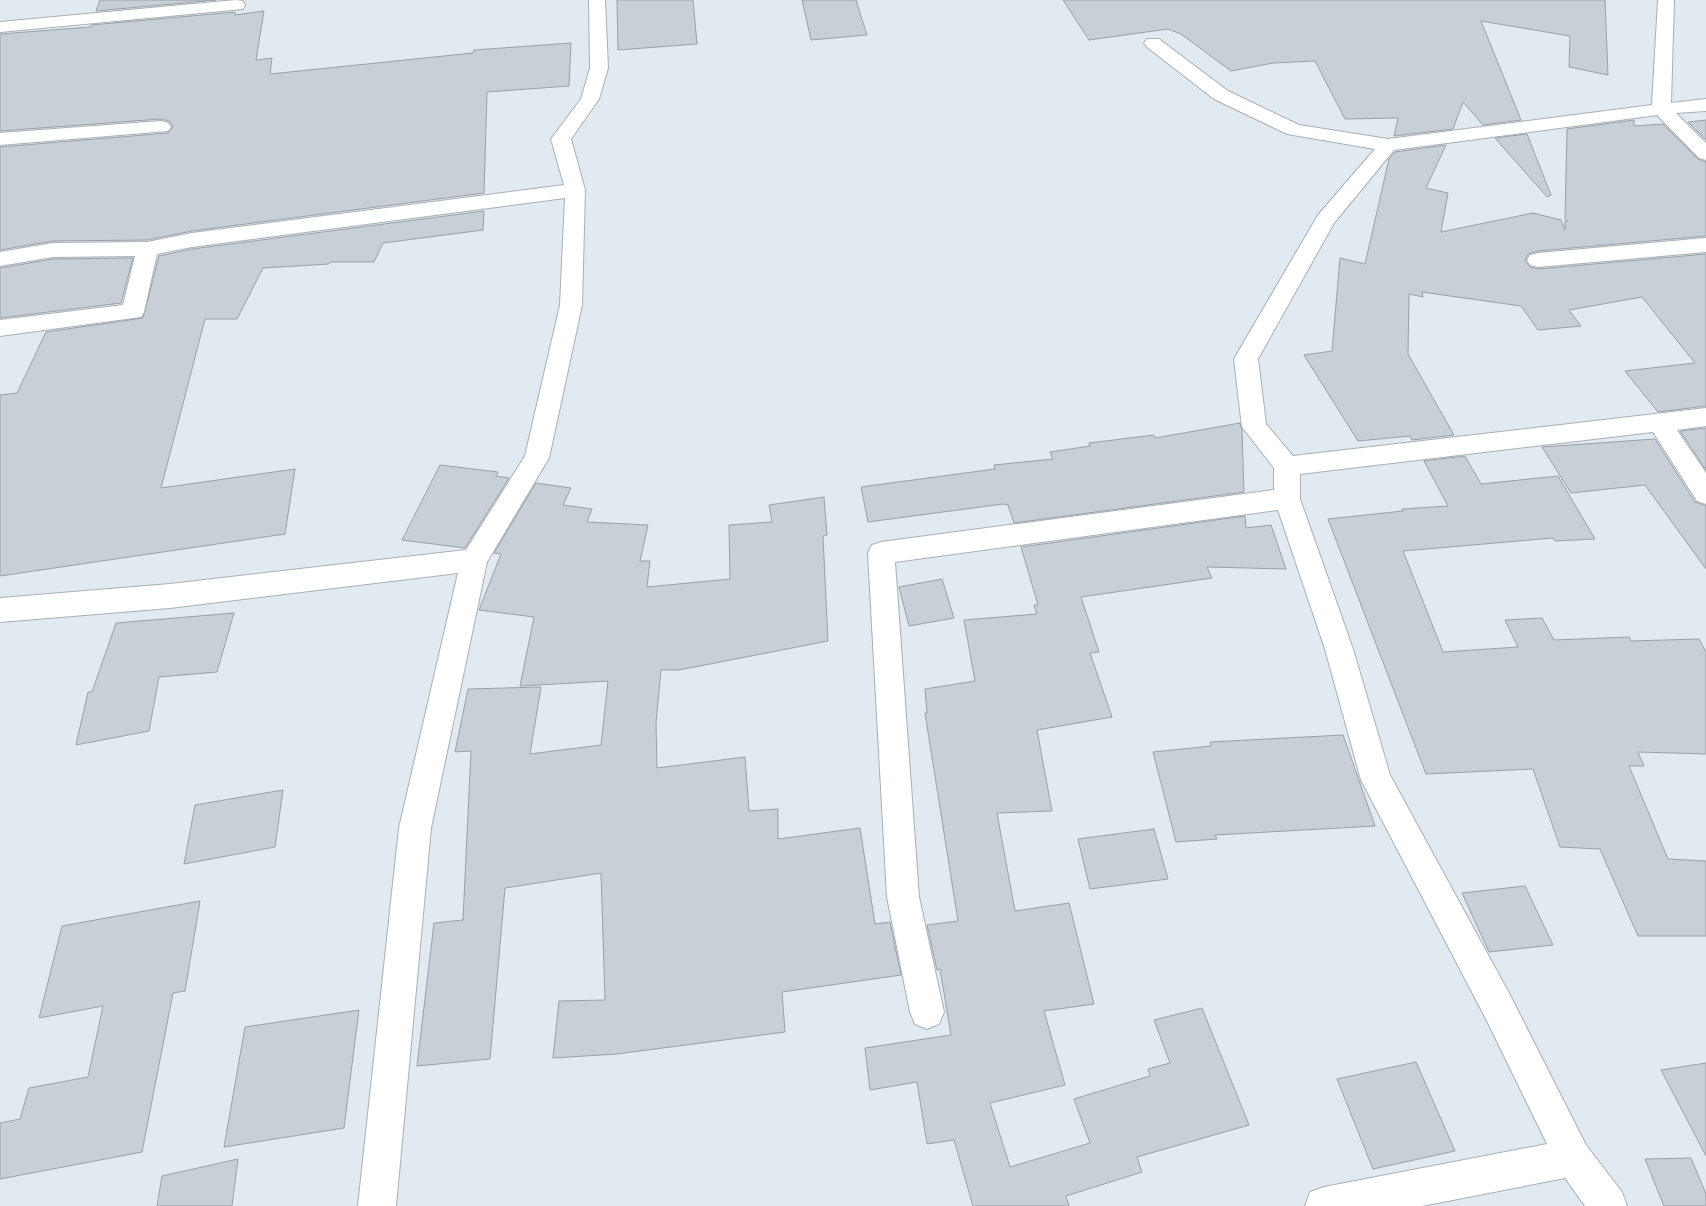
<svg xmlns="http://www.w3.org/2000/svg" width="1706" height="1206" font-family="'IBM Plex Sans',sans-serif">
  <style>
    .building { fill: #c8cfd7; stroke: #99a0a7 }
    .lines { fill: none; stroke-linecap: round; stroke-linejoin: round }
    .minor-casing { stroke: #a8afb7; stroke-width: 2 }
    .minor { fill: #fff; fill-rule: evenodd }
  </style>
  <rect width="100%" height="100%" fill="#e1e9f1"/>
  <path class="building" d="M 100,0 L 216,0 L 96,11 Z
    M 617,0 L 693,0 L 697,44 L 618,50 Z
    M 802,0 L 856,0 L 867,35 L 811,40 Z
    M 1063,0 L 1605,0 L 1608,75 L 1569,67 L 1570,36 L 1481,21 L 1521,120 L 1483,125 L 1463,102 L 1453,129 L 1394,136 L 1398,118 L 1345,119 L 1315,61 L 1273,63 L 1231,71 L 1181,34 L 1168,29 L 1089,40 Z
    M 264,11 L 256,60 L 272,58 L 270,74 L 473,53 L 474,50 L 571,43 L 569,86 L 487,92 L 484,193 L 192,231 L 147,240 L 53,241 L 0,250 L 0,147 L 168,133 L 173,127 L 169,121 L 161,119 L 0,131 L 0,34 L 91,27 L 91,25 L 235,12 L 235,15 Z
    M 1634,120 L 1634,126 L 1663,124 L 1698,159 L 1706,162 L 1706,236 L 1538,251 L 1528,254 L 1525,261 L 1530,267 L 1538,269 L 1706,254 L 1706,406 L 1658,412 L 1625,371 L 1695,363 L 1642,297 L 1569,310 L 1581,326 L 1538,330 L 1521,306 L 1422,292 L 1423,297 L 1409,294 L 1408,354 L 1454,435 L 1412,440 L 1410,436 L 1358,441 L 1304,355 L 1332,351 L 1340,258 L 1365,264 L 1389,159 L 1395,152 L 1446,145 L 1426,188 L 1448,193 L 1441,232 L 1533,213 L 1561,220 L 1565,230 L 1565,221 L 1568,221 L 1565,219 L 1567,129 Z
    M 1706,120 L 1706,140 L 1688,122 Z
    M 1527,134 L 1551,195 L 1547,197 L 1495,138 Z
    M 484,211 L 483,230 L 383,243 L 374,262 L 330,262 L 329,264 L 263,268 L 237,319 L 205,319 L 161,488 L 295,469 L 285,534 L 0,576 L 0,395 L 17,393 L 46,332 L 143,318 L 159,256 L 192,249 Z
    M 133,258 L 121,303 L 0,318 L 0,268 L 53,259 Z
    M 1240,423 L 1242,430 L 1244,492 L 1014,523 L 1008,505 L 1003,504 L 868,522 L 861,487 L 995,469 L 994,465 L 1053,459 L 1050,452 L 1090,446 L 1089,443 L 1154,435 L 1155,438 Z
    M 1706,428 L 1706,470 L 1680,431 Z
    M 1655,439 L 1695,502 L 1706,506 L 1706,569 L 1645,485 L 1571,493 L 1542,447 Z
    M 1465,456 L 1481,484 L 1558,476 L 1595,539 L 1555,541 L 1553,538 L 1403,551 L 1443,652 L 1518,647 L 1505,620 L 1542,618 L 1554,640 L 1629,637 L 1631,641 L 1699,639 L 1706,652 L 1706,754 L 1638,752 L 1644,766 L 1629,766 L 1668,859 L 1706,861 L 1706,936 L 1638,936 L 1600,849 L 1560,847 L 1533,769 L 1426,774 L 1328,519 L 1403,511 L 1402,509 L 1448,506 L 1424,461 Z
    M 440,465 L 498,472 L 496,476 L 509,478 L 465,548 L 402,540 Z
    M 536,483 L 571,488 L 563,505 L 592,509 L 587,522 L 648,525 L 640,561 L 650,561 L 647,587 L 730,579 L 729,525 L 772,522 L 769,505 L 824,497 L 827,535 L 823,536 L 828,641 L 679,670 L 661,670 L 656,723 L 657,768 L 745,757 L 749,811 L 778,809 L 778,839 L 860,828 L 875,924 L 890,922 L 901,975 L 782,992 L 785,1032 L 617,1054 L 553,1058 L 559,1001 L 605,1000 L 601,873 L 505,888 L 490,1059 L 417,1066 L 434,923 L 463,920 L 471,751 L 455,752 L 468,689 L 541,687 L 530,754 L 601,745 L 608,681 L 520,686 L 534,617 L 479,610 L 501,554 L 494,553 Z
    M 1245,516 L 1246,528 L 1271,525 L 1286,569 L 1207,567 L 1212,578 L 1081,597 L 1099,652 L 1090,653 L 1112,717 L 1037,730 L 1052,811 L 997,813 L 1015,911 L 1069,903 L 1094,1004 L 1044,1011 L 1065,1085 L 990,1103 L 1010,1167 L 1090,1143 L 1074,1099 L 1150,1076 L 1148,1069 L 1170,1063 L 1154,1020 L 1202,1008 L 1249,1125 L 1137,1157 L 1142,1172 L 1066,1196 L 1069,1206 L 973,1206 L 954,1140 L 927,1144 L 917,1082 L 870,1090 L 865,1048 L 951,1035 L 940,969 L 937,970 L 927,925 L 958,921 L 925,713 L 927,713 L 925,689 L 975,681 L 964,620 L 1037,614 L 1034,605 L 1038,605 L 1021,547 Z
    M 942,579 L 954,618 L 909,626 L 899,587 Z
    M 234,613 L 217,672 L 159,677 L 149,731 L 76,745 L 88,692 L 92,692 L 116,623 Z
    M 1343,735 L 1375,826 L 1215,835 L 1217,839 L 1176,842 L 1153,752 L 1211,746 L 1210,742 Z
    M 283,790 L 275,847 L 184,864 L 195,805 Z
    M 1154,829 L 1168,879 L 1090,889 L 1078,839 Z
    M 1525,886 L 1553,945 L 1489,952 L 1462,893 Z
    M 200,901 L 185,991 L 173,993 L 142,1152 L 0,1179 L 0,1123 L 20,1119 L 29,1088 L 88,1077 L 103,1006 L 39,1018 L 62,926 Z
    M 359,1010 L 344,1128 L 224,1147 L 245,1027 Z
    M 1416,1062 L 1455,1151 L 1373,1169 L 1337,1079 Z
    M 1706,1063 L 1706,1156 L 1661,1070 Z
    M 1691,1158 L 1706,1194 L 1706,1206 L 1664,1206 L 1645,1159 Z
    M 238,1159 L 232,1206 L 157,1206 L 162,1176 Z"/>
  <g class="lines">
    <g class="minor-casing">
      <path id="minor" d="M 236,0 L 243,1 L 245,5 L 243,9 L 0,32 L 0,22 Z
        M 589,0 L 605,0 L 608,68 L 599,99 L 571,139 L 585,190 L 582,305 L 549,458 L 487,562 L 431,828 L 396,1206 L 358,1206 L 399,828 L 458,573 L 170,608 L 0,622 L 0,598 L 170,584 L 466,550 L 525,456 L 560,305 L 565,198 L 192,247 L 157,254 L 144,312 L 141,317 L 0,336 L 0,320 L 123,305 L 135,256 L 53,257 L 0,266 L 0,252 L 53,243 L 147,242 L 192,233 L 564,185 L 551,139 L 581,99 L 590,68 Z
        M 1658,0 L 1674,0 L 1671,103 L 1706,99 L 1706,111 L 1676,113 L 1706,143 L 1706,160 L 1699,158 L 1657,115 L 1394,150 L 1334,223 L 1258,359 L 1266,424 L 1293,456 L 1706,408 L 1706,426 L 1677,430 L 1706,473 L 1706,504 L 1697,501 L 1653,432 L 1300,474 L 1300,499 L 1353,649 L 1390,775 L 1510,995 L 1586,1145 L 1622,1192 L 1627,1206 L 1585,1206 L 1565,1178 L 1422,1206 L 1305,1206 L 1310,1192 L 1324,1187 L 1547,1144 L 1486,1019 L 1361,780 L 1325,649 L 1278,510 L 895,562 L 919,897 L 944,1012 L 939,1024 L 927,1029 L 915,1024 L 910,1012 L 887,897 L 868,553 L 872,545 L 881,542 L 1274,490 L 1274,468 L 1242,427 L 1234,359 L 1318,215 L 1375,149 L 1287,134 L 1214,99 L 1147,47 L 1144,43 L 1147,39 L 1159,39 L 1228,91 L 1299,125 L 1388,139 L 1652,105 Z
        M 161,121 L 168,123 L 171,127 L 168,131 L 0,145 L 0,133 Z
        M 1706,238 L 1706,252 L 1538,267 L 1530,265 L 1527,260 L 1530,255 L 1538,253 Z"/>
    </g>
    <use href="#minor" class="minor"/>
  </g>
</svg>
